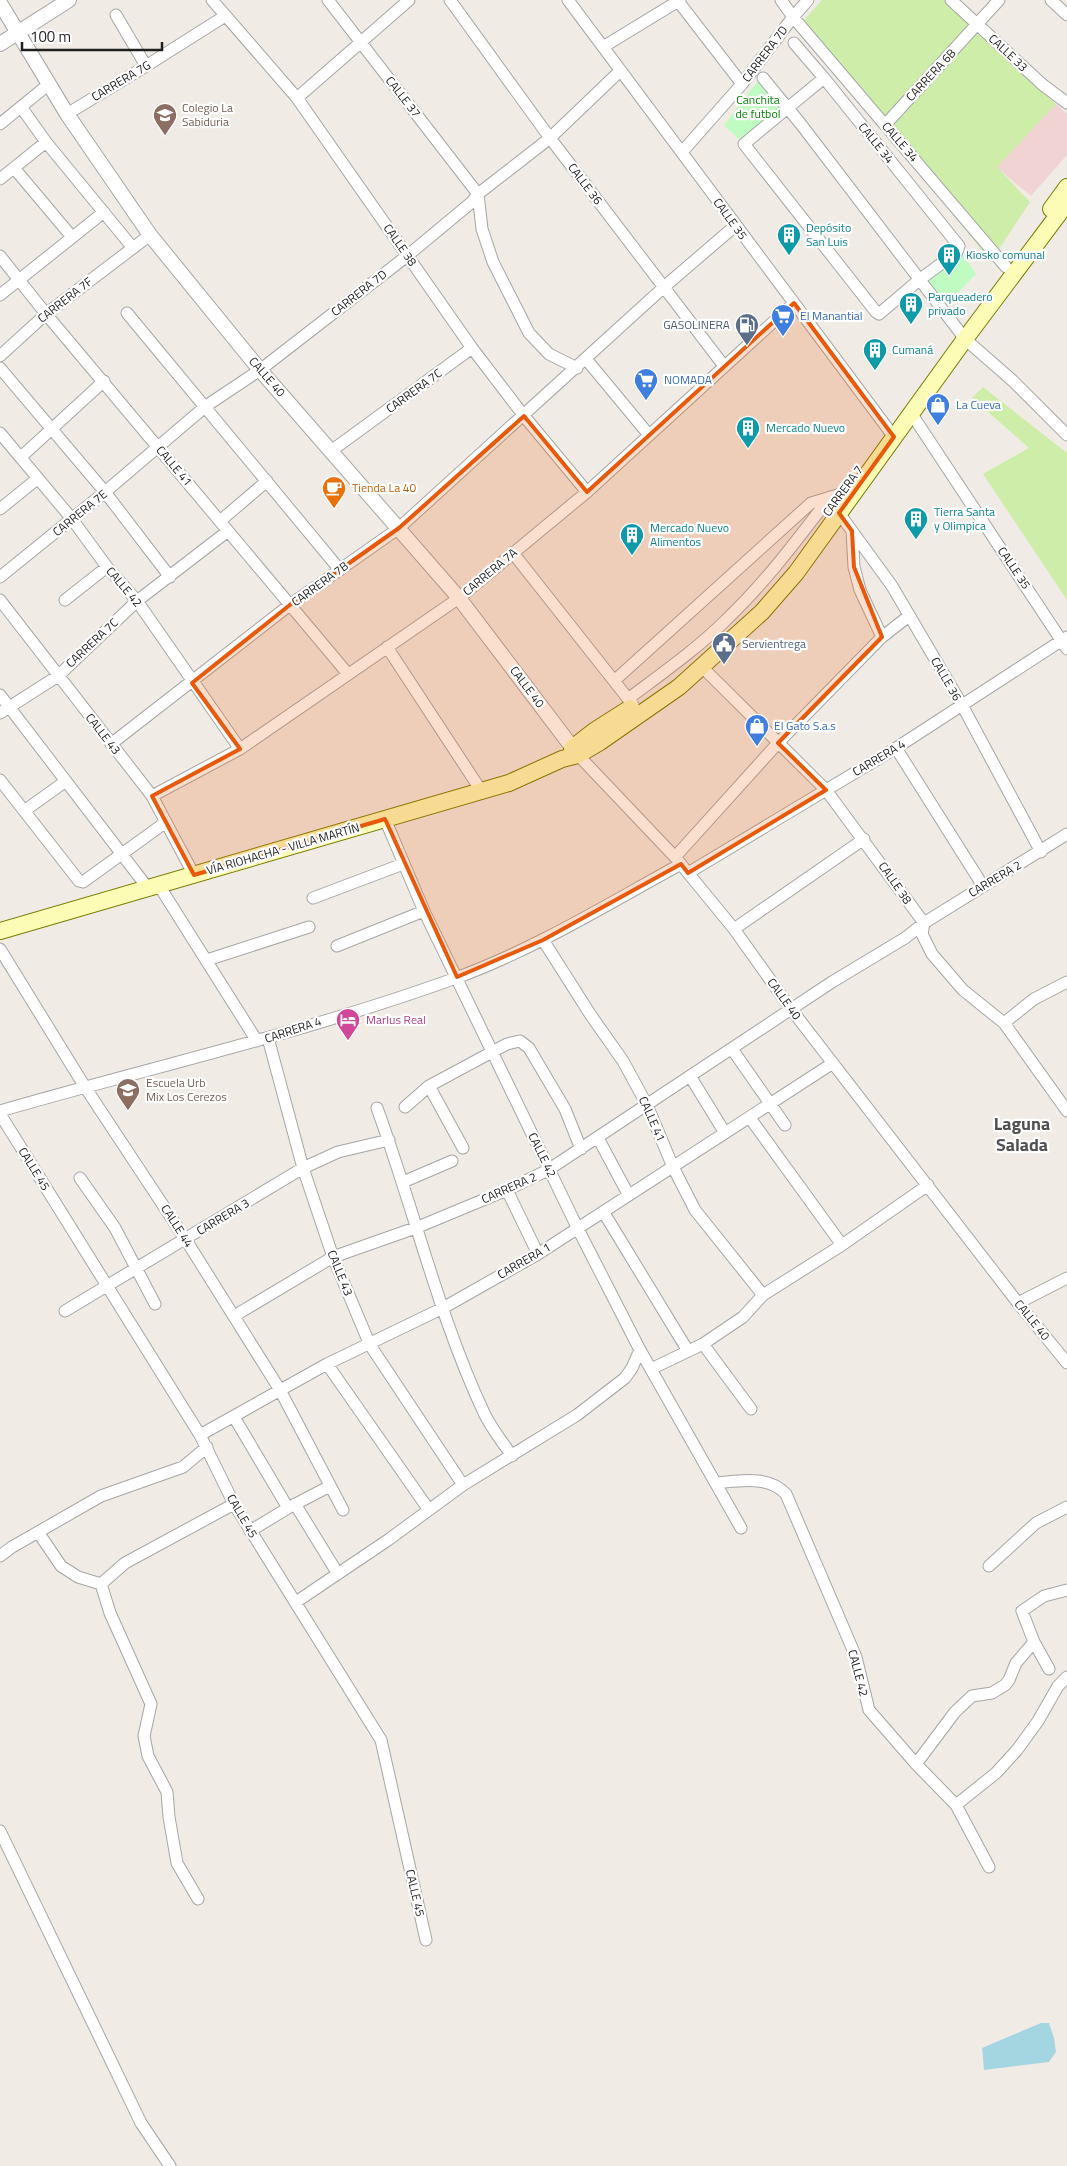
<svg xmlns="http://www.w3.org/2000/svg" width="1067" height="2166" font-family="'Titillium Web',sans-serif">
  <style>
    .commercial { fill: #f2d3d4 }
    .grass { fill: #ceeda8 }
    .park { fill: #c0fcc1 }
    .water { fill: #a3d6e0 }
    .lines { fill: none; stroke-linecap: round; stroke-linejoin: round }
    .minor-casing { stroke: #a6a6a6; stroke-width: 13 }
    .tertiary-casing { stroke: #a6a6a6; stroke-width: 16 }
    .secondary-casing { stroke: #767c00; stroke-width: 18 }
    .minor { stroke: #fff; stroke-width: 11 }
    .tertiary { stroke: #fff; stroke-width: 14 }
    .secondary { stroke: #fdfcb6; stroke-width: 16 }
    .marked { fill: #e8590c; fill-opacity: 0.2; stroke: #e8590c; stroke-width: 4; stroke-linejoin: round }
    .labels { text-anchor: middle; stroke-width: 4.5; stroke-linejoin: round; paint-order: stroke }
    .street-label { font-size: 12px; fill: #1f1f1f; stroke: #fff }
    .park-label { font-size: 12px; fill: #058508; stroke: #fff }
    .education-label { font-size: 12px; fill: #785e54; stroke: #fff; text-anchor: start }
    .culture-label { font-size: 12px; fill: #0d838f; stroke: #fff; text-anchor: start }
    .shop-label { font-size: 12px; fill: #366cbe; stroke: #fff; text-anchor: start }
    .service-label { font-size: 12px; fill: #4e5e75; stroke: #fff; text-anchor: end }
    .food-label { font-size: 12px; fill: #c56008; stroke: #fff; text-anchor: start }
    .hotel-label { font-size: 12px; fill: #b23c85; stroke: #fff; text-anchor: start }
    .district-label { font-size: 18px; font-weight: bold; fill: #525252; stroke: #fff }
  </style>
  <rect width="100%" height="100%" fill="#f0ece5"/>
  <path class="commercial" d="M 1056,104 L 1067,114 L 1067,155 L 1031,196 L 996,167 Z"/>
  <path class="grass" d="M 822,0 L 943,0 L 1056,104 L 997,167 L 1030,202 L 991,261 L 798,27 Z
    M 983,387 L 1067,453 L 1067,600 L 983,474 L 1029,448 L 972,398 Z"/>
  <path class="park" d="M 759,79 L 783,109 L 742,142 L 724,125 Z
    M 962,254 L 976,274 L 944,307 L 926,284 Z"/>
  <path class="water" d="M 1041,2023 L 1049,2023 L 1054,2038 L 1056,2052 L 1049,2062 L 984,2070 L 982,2048 Z"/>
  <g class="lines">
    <g class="minor-casing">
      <path id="minor" d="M 212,0 L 297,98 L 472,348 L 524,416 L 587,492
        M 328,0 L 478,194 L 482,229 L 493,262 L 529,333 L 549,354 L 577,368
        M 450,0 L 550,138 L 724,366
        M 568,0 L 894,437
        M 781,0 L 793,17 L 1006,267
        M 951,0 L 1043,85 L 1067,103
        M 1051,0 L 1067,15
        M 678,1 L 742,84
        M 116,15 L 146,66
        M 794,43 L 824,78 L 959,246 L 957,252 L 919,280 L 879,314 L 876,312 L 744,144 L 824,78
        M 603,47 L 680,0
        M 763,78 L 800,123 L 965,339 L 1013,381 L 1067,435
        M 297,98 L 409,0
        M 21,107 L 46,142 L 133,248
        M 67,114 L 146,66 L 225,16
        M 0,124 L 49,84
        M 885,125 L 999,0
        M 682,152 L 742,84 L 793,17 L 808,0
        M 14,168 L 72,237
        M 0,179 L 46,142
        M 0,256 L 46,314 L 348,674
        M 0,295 L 104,212
        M 127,313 L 340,570
        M 0,356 L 46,314 L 150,235
        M 586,359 L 649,435
        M 0,368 L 105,492 L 170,577
        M 911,413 L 1067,649
        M 0,433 L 72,519 L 107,567 L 137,601 L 240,749
        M 331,451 L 472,348
        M 21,457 L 104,381
        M 0,509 L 37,479
        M 839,513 L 892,586 L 962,705 L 1041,852
        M 220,521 L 267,481
        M 852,531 L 854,567 L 860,590 L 882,637
        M 513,553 L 633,705
        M 0,577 L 105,492 L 206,406 L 260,370 L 407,256 L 472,202 L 478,194 L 550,138 L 620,71
        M 0,600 L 152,796 L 194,875
        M 65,600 L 107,567
        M 387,647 L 482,792
        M 702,667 L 826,790 L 924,923 L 922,934 L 932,954 L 963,990 L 1004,1023 L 1067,1111
        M 614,681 L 811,503 L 841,494
        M 0,695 L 147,887
        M 628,699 C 661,674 697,649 726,620 C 765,583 797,540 830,497
        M 0,713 L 58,676 L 137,601 L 228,531
        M 111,744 L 291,604 L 399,528 L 664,287 L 735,226
        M 896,748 L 983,886
        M 578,755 L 675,857 L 734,929 L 791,1009 L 1018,1303 L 1067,1363
        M 0,780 L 79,881 L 83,882 L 166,822
        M 152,796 L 240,749 L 459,598 L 587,492 L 794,303
        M 24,811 L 66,781
        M 385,819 L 424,911 L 578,1229 L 640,1350 L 741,1528
        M 675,857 L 778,743 L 882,637 L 909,616
        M 688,873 L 896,748 L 1067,637
        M 158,884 L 257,1041
        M 313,898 L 403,864
        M 734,929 L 864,839
        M 543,940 L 590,1014 L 623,1061 L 647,1105 L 673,1167 L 695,1210 L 763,1295
        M 337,946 L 424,911
        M 0,949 L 85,1087 L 186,1240 L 280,1390 L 343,1510
        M 207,960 L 309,927
        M 1004,1023 L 1034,999 L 1067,982
        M 268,1038 L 303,1168 L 333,1257 L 370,1345 L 463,1485
        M 732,1049 L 785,1125
        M 690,1076 L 725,1133
        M 429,1086 L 463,1148
        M 405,1107 L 429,1086 L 507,1044 L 520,1041 L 529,1048 L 565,1109 L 581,1149
        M 377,1108 C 414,1209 439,1318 485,1415 C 492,1429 503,1443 512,1456
        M 0,1111 C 152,1067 307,1032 456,978 C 535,949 608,904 681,864
        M 0,1114 L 200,1435 L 234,1504 L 381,1740 L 426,1940
        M 750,1118 L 842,1245
        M 598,1138 L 628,1194
        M 80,1178 L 115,1228 L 155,1304
        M 403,1182 L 452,1161
        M 507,1190 L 538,1254
        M 604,1213 L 688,1351
        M 1018,1303 L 1067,1278
        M 65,1311 L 303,1168 L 338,1152 L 389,1140
        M 234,1316 L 333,1257 L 418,1227 L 507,1190 L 548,1170 L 832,982 L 905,938 L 924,923 L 1067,834
        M 703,1344 L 751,1409
        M 327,1364 L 429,1510
        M 651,1369 L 703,1344 L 743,1317 L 763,1295 L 842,1245 L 928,1185
        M 234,1417 L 288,1508
        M 200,1435 L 327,1364 L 443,1308 L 538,1254 L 833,1063
        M 716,1483 C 739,1481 769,1475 786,1494 L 856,1657 L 869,1710 L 916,1764 L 956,1805 L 989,1867
        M 295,1504 L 338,1574
        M 250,1531 L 288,1508 L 330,1486
        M 38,1532 L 61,1566 L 78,1577 L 101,1584
        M 0,1556 L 12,1547 L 101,1496 L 183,1467 L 207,1447
        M 989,1566 L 1036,1523 L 1067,1507
        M 296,1602 L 388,1540 L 463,1485 L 577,1415 L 625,1378 L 632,1368 L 640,1350
        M 1049,1669 L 1034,1642 L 1022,1611 L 1044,1596 L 1067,1590
        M 916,1764 L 955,1712 L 972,1696 L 992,1693 L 1005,1685 L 1009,1680 L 1016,1663 L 1034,1642
        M 956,1805 L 996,1773 L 1017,1750 L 1038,1721 L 1058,1686 L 1067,1677
        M 0,1831 L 141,2123 L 170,2166
        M 198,1899 L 177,1863 L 169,1817 L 167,1792 L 148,1756 L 144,1736 L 151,1704 L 110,1613 L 101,1584 L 125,1563 L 234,1504"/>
    </g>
    <g class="tertiary-casing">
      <path id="tertiary" d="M 0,3 L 67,114 L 150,235 L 260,370 L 459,598 L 578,755
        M 0,44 L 69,0"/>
    </g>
    <g class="secondary-casing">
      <path id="secondary" d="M 1051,209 L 1067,187
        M 572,748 L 594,731 L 630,708
        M 0,931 L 509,783 L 562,759 L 578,755 L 600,742 L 679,687 L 762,612 L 796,573 L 965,339 L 1067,203"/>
    </g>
    <use href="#minor" class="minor"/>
    <use href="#tertiary" class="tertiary"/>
    <use href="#secondary" class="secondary"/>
  </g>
  <path class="marked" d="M 794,303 L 894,437 L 839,513 L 852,531 L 854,567 L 882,637 L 778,743 L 826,790 L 688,873 L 681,864 L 543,940 L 457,977 L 385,819 L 194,875 L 152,796 L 240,749 L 192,683 L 291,604 L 399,528 L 524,416 L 587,492 Z"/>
  <defs>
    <g id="school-pin" transform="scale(1.25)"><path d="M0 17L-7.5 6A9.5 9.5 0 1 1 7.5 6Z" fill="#8d6e63" stroke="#fff"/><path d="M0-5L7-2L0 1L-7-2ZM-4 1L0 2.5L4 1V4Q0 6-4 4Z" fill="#fff"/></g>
    <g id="building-pin" transform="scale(1.25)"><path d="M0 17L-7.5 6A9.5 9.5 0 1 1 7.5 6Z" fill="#0f9aa8" stroke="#fff"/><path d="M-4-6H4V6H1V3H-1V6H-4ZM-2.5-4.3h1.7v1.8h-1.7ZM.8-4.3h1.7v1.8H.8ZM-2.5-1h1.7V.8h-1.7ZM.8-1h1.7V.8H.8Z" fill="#fff"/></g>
    <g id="supermarket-pin" transform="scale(1.25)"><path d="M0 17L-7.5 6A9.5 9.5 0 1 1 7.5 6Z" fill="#3f7fe0" stroke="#fff"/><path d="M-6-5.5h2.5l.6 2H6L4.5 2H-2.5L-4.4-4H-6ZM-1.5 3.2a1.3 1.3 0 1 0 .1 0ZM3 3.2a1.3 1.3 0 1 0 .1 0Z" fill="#fff"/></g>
    <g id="fuel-pin" transform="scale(1.25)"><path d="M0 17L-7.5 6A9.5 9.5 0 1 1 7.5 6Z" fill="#5c6f8a" stroke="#fff"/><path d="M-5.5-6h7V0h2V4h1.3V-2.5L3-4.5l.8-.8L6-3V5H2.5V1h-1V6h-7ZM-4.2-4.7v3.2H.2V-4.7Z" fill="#fff"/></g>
    <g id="shop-pin" transform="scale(1.25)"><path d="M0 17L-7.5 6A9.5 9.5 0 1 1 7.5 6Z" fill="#3f7fe0" stroke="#fff"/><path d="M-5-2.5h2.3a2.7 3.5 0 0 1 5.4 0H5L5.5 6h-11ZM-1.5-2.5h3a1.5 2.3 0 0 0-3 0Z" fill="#fff"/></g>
    <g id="cafe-pin" transform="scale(1.25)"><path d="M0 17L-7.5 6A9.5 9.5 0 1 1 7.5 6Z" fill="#e8710a" stroke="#fff"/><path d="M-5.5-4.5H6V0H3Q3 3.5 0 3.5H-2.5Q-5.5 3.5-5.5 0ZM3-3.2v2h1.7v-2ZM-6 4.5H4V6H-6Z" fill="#fff"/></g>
    <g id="civic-pin" transform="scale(1.25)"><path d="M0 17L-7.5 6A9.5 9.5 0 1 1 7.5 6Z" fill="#5c6f8a" stroke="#fff"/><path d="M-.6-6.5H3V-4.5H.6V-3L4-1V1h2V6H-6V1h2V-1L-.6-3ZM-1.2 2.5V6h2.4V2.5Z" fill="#fff"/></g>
    <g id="hotel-pin" transform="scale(1.25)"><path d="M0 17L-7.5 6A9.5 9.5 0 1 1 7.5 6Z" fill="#d1479c" stroke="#fff"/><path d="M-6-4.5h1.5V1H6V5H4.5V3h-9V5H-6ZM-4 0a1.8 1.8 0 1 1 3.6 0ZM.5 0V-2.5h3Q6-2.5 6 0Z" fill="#fff"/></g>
  </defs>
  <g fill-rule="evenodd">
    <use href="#school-pin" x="165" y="115"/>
    <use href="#building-pin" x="789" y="235"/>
    <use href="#building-pin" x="949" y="255"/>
    <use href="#building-pin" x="911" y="304"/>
    <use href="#supermarket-pin" x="783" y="316"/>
    <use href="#fuel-pin" x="747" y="325"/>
    <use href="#building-pin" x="875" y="350"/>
    <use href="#supermarket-pin" x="646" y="380"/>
    <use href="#shop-pin" x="938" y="405"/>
    <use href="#building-pin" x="748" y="428"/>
    <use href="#cafe-pin" x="334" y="488"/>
    <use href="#building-pin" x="916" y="519"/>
    <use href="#building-pin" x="632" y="535"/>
    <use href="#civic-pin" x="724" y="644"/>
    <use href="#shop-pin" x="757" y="726"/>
    <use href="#hotel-pin" x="348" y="1020"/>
    <use href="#school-pin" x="128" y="1090"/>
  </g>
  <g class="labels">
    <g class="street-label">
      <text transform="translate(1008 53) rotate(43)" y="4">CALLE 33</text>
      <text transform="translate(765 54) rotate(-53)" y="4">CARRERA 7D</text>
      <text transform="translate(931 75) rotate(-47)" y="4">CARRERA 6B</text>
      <text transform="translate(121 81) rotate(-31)" y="4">CARRERA 7G</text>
      <text transform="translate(403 97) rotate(52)" y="4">CALLE 37</text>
      <text transform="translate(900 142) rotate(49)" y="4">CALLE 34</text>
      <text transform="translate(876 143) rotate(51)" y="4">CALLE 34</text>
      <text transform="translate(585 184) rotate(53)" y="4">CALLE 36</text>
      <text transform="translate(730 219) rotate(54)" y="4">CALLE 35</text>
      <text transform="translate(400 245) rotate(55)" y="4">CALLE 38</text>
      <text transform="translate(359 293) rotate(-38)" y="4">CARRERA 7D</text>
      <text transform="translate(65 300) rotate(-38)" y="4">CARRERA 7F</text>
      <text transform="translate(267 377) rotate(49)" y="4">CALLE 40</text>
      <text transform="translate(414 391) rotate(-36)" y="4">CARRERA 7C</text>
      <text transform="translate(174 466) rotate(50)" y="4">CALLE 41</text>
      <text transform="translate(843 491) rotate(-54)" y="4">CARRERA 7</text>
      <text transform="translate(80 513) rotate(-39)" y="4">CARRERA 7E</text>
      <text transform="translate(1014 568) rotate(56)" y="4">CALLE 35</text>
      <text transform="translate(490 572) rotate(-40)" y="4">CARRERA 7A</text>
      <text transform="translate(320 584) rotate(-36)" y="4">CARRERA 7B</text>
      <text transform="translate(124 587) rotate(50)" y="4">CALLE 42</text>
      <text transform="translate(92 643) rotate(-43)" y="4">CARRERA 7C</text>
      <text transform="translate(946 679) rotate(60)" y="4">CALLE 36</text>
      <text transform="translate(527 687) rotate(53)" y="4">CALLE 40</text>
      <text transform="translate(103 734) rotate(52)" y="4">CALLE 43</text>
      <text transform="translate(879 758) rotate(-31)" y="4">CARRERA 4</text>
      <text transform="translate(283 849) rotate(-16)" y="4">VÍA RIOHACHA - VILLA MARTÍN</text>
      <text transform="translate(995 879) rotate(-31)" y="4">CARRERA 2</text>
      <text transform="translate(895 883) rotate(55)" y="4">CALLE 38</text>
      <text transform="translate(784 999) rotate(54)" y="4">CALLE 40</text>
      <text transform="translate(293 1030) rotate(-18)" y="4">CARRERA 4</text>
      <text transform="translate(652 1119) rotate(66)" y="4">CALLE 41</text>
      <text transform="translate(542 1155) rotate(64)" y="4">CALLE 42</text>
      <text transform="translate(34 1169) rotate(58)" y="4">CALLE 45</text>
      <text transform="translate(509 1188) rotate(-24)" y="4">CARRERA 2</text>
      <text transform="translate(223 1217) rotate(-31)" y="4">CARRERA 3</text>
      <text transform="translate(177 1226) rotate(57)" y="4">CALLE 44</text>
      <text transform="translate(524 1261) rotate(-30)" y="4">CARRERA 1</text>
      <text transform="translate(340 1273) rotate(68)" y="4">CALLE 43</text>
      <text transform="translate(1032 1320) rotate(51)" y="4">CALLE 40</text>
      <text transform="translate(242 1516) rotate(60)" y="4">CALLE 45</text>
      <text transform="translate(858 1673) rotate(75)" y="4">CALLE 42</text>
      <text transform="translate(415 1893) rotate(77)" y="4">CALLE 45</text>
    </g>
    <g class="park-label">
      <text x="758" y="104">Canchita<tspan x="758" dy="14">de futbol</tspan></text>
    </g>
    <g class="education-label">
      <text x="182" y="112">Colegio La<tspan x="182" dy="14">Sabiduria</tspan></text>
      <text x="146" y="1087">Escuela Urb<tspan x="146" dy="14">Mix Los Cerezos</tspan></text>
    </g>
    <g class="culture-label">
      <text x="806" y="232">Depósito<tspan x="806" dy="14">San Luis</tspan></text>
      <text x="966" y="259">Kiosko comunal</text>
      <text x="928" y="301">Parqueadero<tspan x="928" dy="14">privado</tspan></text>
      <text x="892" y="354">Cumaná</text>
      <text x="766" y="432">Mercado Nuevo</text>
      <text x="934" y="516">Tierra Santa<tspan x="934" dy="14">y Olimpica</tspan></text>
      <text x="650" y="532">Mercado Nuevo<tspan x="650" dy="14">Alimentos</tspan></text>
    </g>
    <g class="shop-label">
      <text x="800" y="320">El Manantial</text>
      <text x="664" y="384">NOMADA</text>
      <text x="956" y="409">La Cueva</text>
      <text x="774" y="730">El Gato S.a.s</text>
    </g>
    <g class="service-label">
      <text x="730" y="329">GASOLINERA</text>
      <text x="742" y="648" text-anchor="start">Servientrega</text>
    </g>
    <g class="food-label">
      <text x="352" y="492">Tienda La 40</text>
    </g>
    <g class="hotel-label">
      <text x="366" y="1024">Marlus Real</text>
    </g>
    <g class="district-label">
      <text x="1022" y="1130">Laguna<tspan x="1022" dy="21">Salada</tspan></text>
    </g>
  </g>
  <path d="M22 42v8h140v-8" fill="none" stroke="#1f1f1f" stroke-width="2.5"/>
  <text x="30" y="42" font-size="15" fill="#1f1f1f" stroke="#ffffff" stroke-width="4" paint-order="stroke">100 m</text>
</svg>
